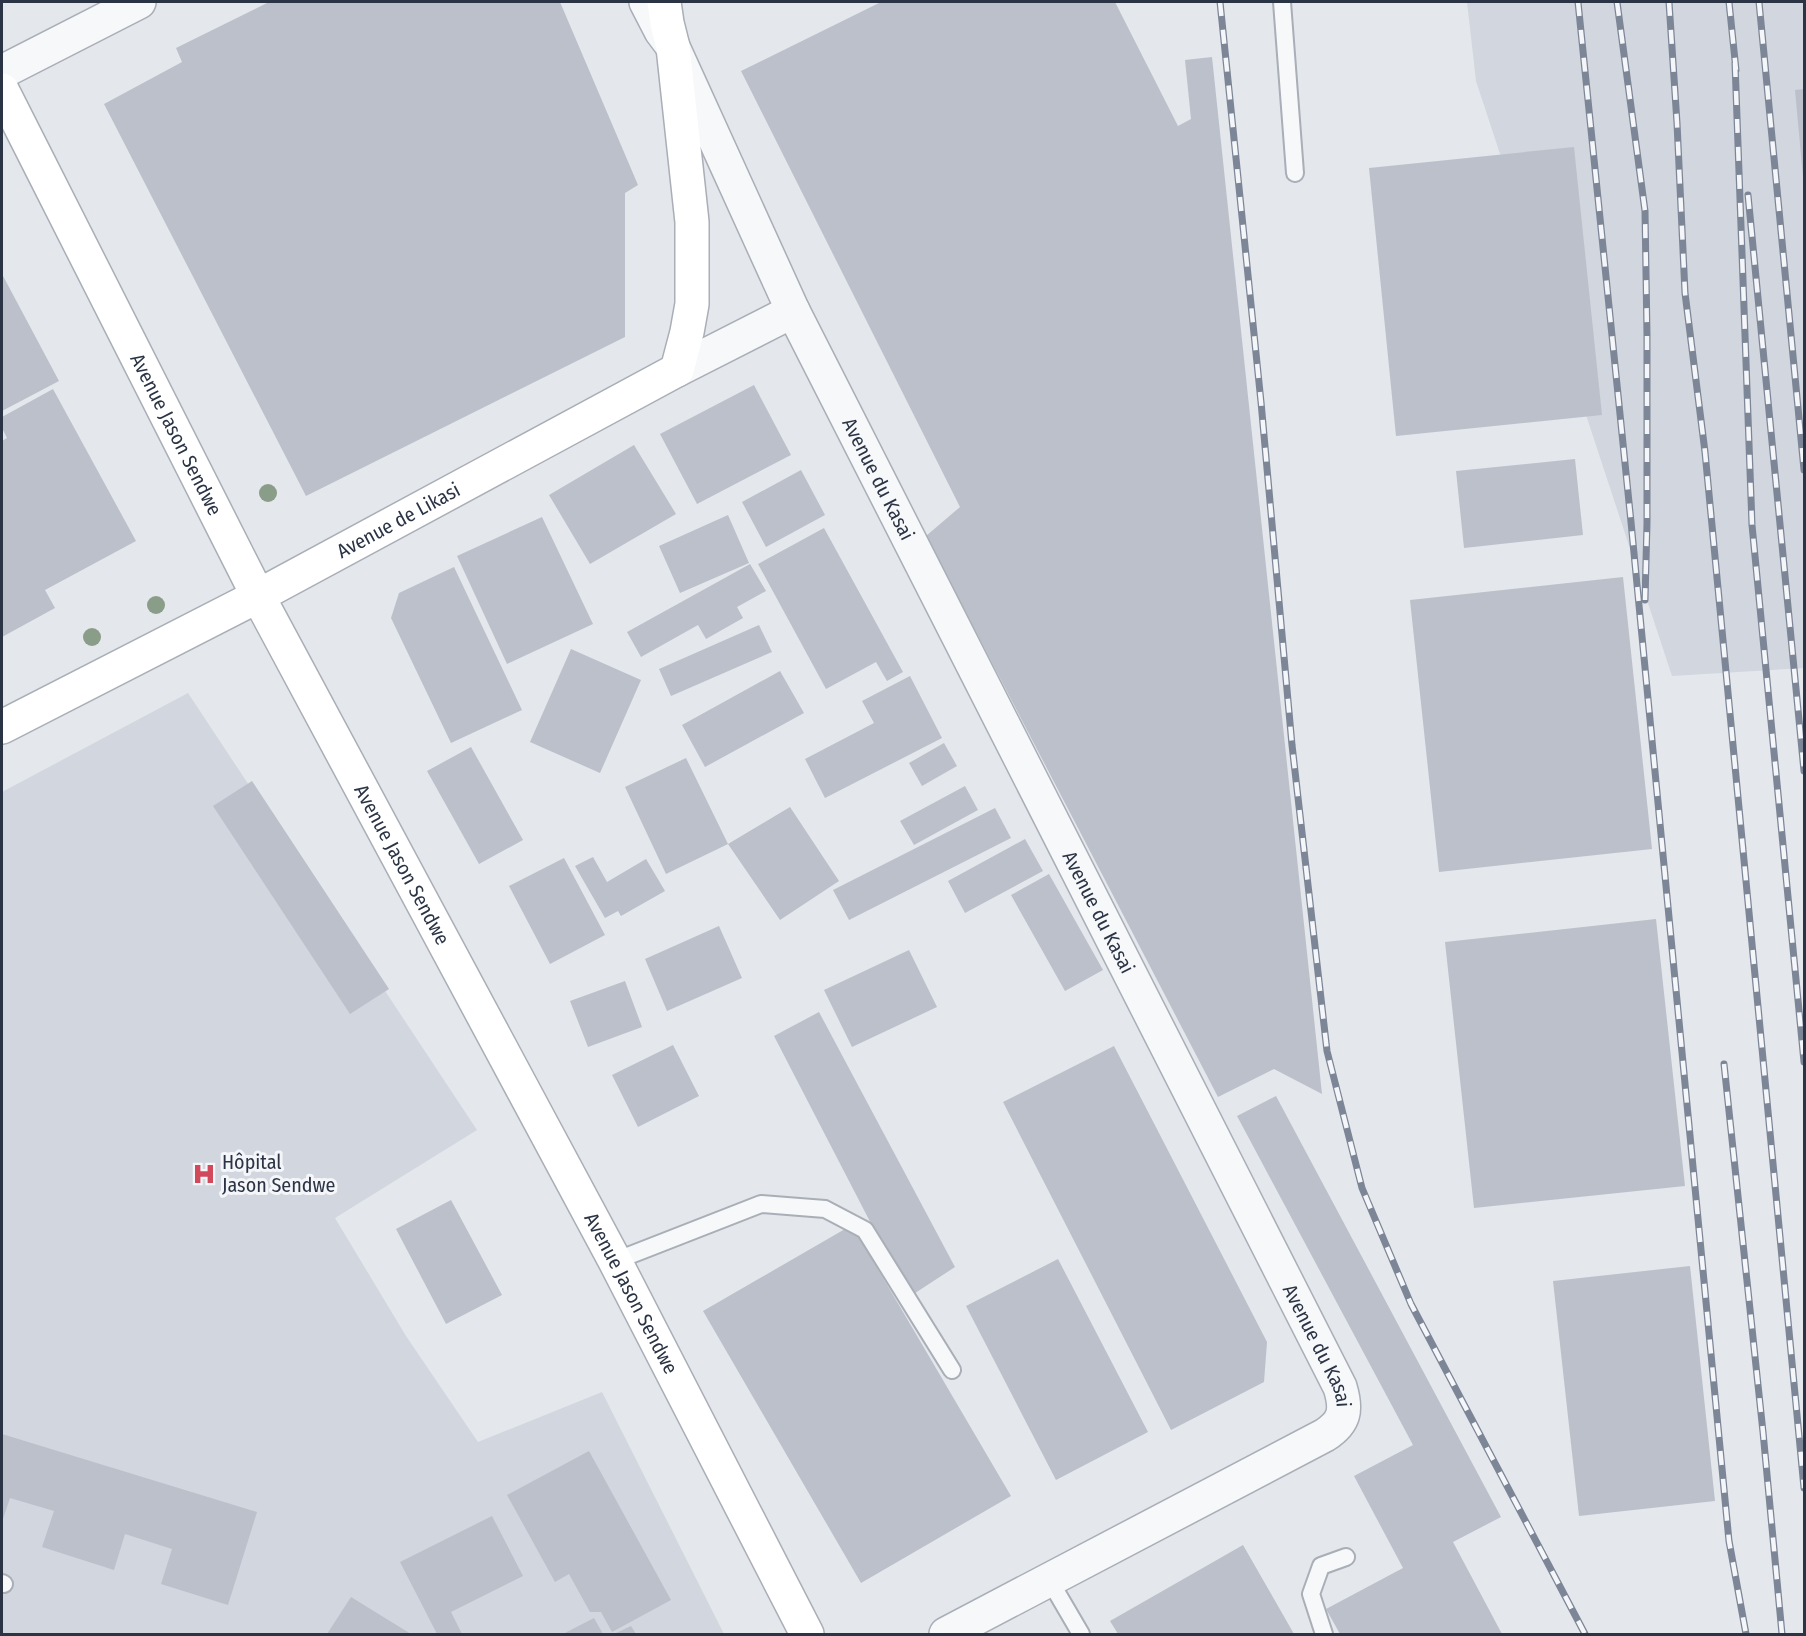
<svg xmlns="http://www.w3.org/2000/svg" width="1806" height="1636" font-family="'Fira Sans Condensed',sans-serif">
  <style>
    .built { fill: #d2d6de }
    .building { fill: #bbc0ca }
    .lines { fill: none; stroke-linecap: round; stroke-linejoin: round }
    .lane-casing { stroke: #a9aeb7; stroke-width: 20 }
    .street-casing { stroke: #a9aeb7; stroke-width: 36 }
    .secondary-casing { stroke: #a9aeb7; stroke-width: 36 }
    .lane { stroke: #f7f8fa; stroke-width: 16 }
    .street { stroke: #f7f8fa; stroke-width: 33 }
    .secondary { stroke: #fff; stroke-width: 33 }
    .rail-casing { stroke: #7d8696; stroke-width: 7 }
    .rail { stroke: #f4f6f9; stroke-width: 4.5; stroke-dasharray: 14; stroke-linecap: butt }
    .tree { fill: #899d89 }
    .labels { text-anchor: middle; stroke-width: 6; stroke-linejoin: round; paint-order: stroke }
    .street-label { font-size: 20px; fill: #2b3445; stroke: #f4f6f9 }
    .poi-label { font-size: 20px; fill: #2b3445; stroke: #f4f6f9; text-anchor: start }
  </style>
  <rect width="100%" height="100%" fill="#e4e7ec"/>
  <path class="built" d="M 1467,2 L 1804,2 L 1804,668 L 1672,676 L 1476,81 Z
    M 188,693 L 477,1130 L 335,1218 L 406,1336 L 478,1442 L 602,1392 L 724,1634 L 2,1634 L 2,792 Z"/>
  <path class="building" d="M 269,2 L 560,2 L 638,185 L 625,193 L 625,337 L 306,496 L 104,104 L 182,62 L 176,48 Z
    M 881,2 L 1115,2 L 1178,126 L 1191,119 L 1185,60 L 1212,57 L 1322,1094 L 1274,1069 L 1218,1097 L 926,536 L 960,507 L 741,71 Z
    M 1804,89 L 1804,177 L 1803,177 L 1795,90 Z
    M 1574,147 L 1602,415 L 1396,436 L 1369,168 Z
    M 2,274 L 59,381 L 2,411 Z
    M 754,385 L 791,455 L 697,504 L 660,434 Z
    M 53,389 L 136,541 L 45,590 L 55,608 L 2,637 L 2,441 L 7,438 L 2,428 L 2,417 Z
    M 634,445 L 676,514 L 590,564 L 549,495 Z
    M 1575,459 L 1583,535 L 1464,548 L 1456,471 Z
    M 801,470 L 825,515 L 766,547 L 742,502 Z
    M 728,515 L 749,563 L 680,593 L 659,546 Z
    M 542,517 L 593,624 L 507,664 L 457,556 Z
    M 824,528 L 903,672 L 887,681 L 876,662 L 826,689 L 758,564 Z
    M 750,564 L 766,591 L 737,607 L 743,618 L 706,639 L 698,625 L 641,657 L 627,632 Z
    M 454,567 L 522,710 L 451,743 L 391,618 L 399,593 Z
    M 1623,577 L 1652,849 L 1439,872 L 1410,600 Z
    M 759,625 L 772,652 L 671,696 L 659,669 Z
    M 571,649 L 641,680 L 600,773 L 530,742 Z
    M 780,671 L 804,713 L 705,767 L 682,725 Z
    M 910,676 L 942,738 L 825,798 L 805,759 L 874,723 L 862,701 Z
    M 944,743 L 957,766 L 922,786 L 909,763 Z
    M 471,747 L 523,840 L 479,864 L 427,771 Z
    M 686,758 L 728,844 L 790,807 L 839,881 L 780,920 L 728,844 L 666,874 L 625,787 Z
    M 252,781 L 389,989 L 350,1014 L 213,806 Z
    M 965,786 L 978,810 L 914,845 L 900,821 Z
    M 995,808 L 1011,838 L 849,920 L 833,890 Z
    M 1025,839 L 1043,871 L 965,913 L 948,881 Z
    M 593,857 L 607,882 L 646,859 L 665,891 L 621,916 L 618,911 L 605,918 L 575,866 Z
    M 564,858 L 605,935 L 550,964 L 509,886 Z
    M 1049,874 L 1103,970 L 1065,991 L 1011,895 Z
    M 1656,919 L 1685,1186 L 1474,1208 L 1445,942 Z
    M 719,926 L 742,978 L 667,1011 L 645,959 Z
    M 909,950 L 937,1007 L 852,1047 L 824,990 Z
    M 625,981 L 642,1027 L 588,1047 L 570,1001 Z
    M 819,1012 L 955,1267 L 909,1297 L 774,1036 Z
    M 673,1045 L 699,1096 L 638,1127 L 612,1075 Z
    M 1114,1046 L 1267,1342 L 1264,1382 L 1171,1430 L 1003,1102 Z
    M 1276,1096 L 1501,1517 L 1453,1542 L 1502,1634 L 1340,1634 L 1326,1609 L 1403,1568 L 1354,1476 L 1413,1445 L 1237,1116 Z
    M 451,1200 L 502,1295 L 446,1324 L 396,1229 Z
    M 852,1225 L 1011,1496 L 861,1583 L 703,1311 Z
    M 1058,1259 L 1148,1432 L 1056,1480 L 966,1306 Z
    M 1690,1266 L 1715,1501 L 1579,1516 L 1553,1281 Z
    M 2,1434 L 257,1512 L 228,1605 L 161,1584 L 172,1549 L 125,1534 L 114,1570 L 42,1547 L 54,1511 L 10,1498 L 2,1522 Z
    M 589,1451 L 671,1600 L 612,1632 L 601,1612 L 590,1612 L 569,1574 L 555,1582 L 507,1495 Z
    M 492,1516 L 523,1576 L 451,1612 L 462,1634 L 437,1634 L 400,1562 Z
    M 1243,1545 L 1294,1634 L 1118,1634 L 1110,1621 Z
    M 351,1597 L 411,1634 L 327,1634 Z
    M 594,1618 L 603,1634 L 563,1634 Z
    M 631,1626 L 636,1634 L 614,1634 Z"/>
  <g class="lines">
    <g class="lane-casing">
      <path id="lane" d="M 1282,2 L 1295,173
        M 615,1261 L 761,1204 L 825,1209 L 865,1230 L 952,1370
        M 1050,1581 L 1081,1634
        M 2,1583 L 4,1584
        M 1324,1634 L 1311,1594 L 1321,1566 L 1346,1557"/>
    </g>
    <g class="street-casing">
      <g id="street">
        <path id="s1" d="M 646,2 L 661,31 L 673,47 L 793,311 L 1340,1387 C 1347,1410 1345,1422 1325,1435 L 946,1634"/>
        <path d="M 2,72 L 139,2"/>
        <path d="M 677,370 L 793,311"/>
      </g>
    </g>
    <g class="secondary-casing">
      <g id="secondary">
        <path id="s2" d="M 2,90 L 258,596 L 615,1261 L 807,1634"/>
        <path id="s3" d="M 2,727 L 258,596 L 677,370 L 687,332 L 692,304 L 692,222 L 673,47 L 667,23 L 664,2"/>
      </g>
    </g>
    <use href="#lane" class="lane"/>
    <use href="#street" class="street"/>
    <use href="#secondary" class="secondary"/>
    <g class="rail-casing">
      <path id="rail" d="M 1220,2 L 1261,402 L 1292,745 L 1327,1051 L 1362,1188 L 1411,1304 L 1585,1634
        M 1578,2 L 1631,522 L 1729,1541 L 1746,1634
        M 1617,2 L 1645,211 L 1647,335 L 1647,523 L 1645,600
        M 1669,2 L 1677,123 L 1685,293 L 1705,452 L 1804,1488
        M 1729,2 L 1736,70
        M 1759,2 L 1804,470
        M 1735,63 L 1752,525 L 1804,1062
        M 1748,195 L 1804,771
        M 1724,1064 L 1763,1432 L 1782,1634"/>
    </g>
    <use href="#rail" class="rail"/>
  </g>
  <g class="tree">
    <circle cx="268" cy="493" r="9"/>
    <circle cx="156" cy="605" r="9"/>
    <circle cx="92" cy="637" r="9"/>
  </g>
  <defs>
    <g id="hospital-bare" transform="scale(1.8)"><path d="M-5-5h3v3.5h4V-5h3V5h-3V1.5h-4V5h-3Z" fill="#d1495b" stroke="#f4f6f9" stroke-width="2.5" paint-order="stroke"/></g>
  </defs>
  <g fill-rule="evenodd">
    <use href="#hospital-bare" x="204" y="1174"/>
  </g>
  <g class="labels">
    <g class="street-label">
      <text dy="7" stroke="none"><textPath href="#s2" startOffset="386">Avenue Jason Sendwe</textPath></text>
      <text dy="7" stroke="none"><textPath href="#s1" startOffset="531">Avenue du Kasai</textPath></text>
      <text dy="7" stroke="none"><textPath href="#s3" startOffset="447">Avenue de Likasi</textPath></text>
      <text dy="7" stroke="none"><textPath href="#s2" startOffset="872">Avenue Jason Sendwe</textPath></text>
      <text dy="7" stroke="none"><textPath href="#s1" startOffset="1017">Avenue du Kasai</textPath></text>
      <text dy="7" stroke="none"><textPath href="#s2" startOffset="1358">Avenue Jason Sendwe</textPath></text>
      <text dy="7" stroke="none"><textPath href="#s1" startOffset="1503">Avenue du Kasai</textPath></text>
    </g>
    <g class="poi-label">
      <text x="222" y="1169">Hôpital<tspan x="222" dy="23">Jason Sendwe</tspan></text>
    </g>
  </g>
  <rect width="1806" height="1636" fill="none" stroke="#2b3445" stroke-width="6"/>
</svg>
